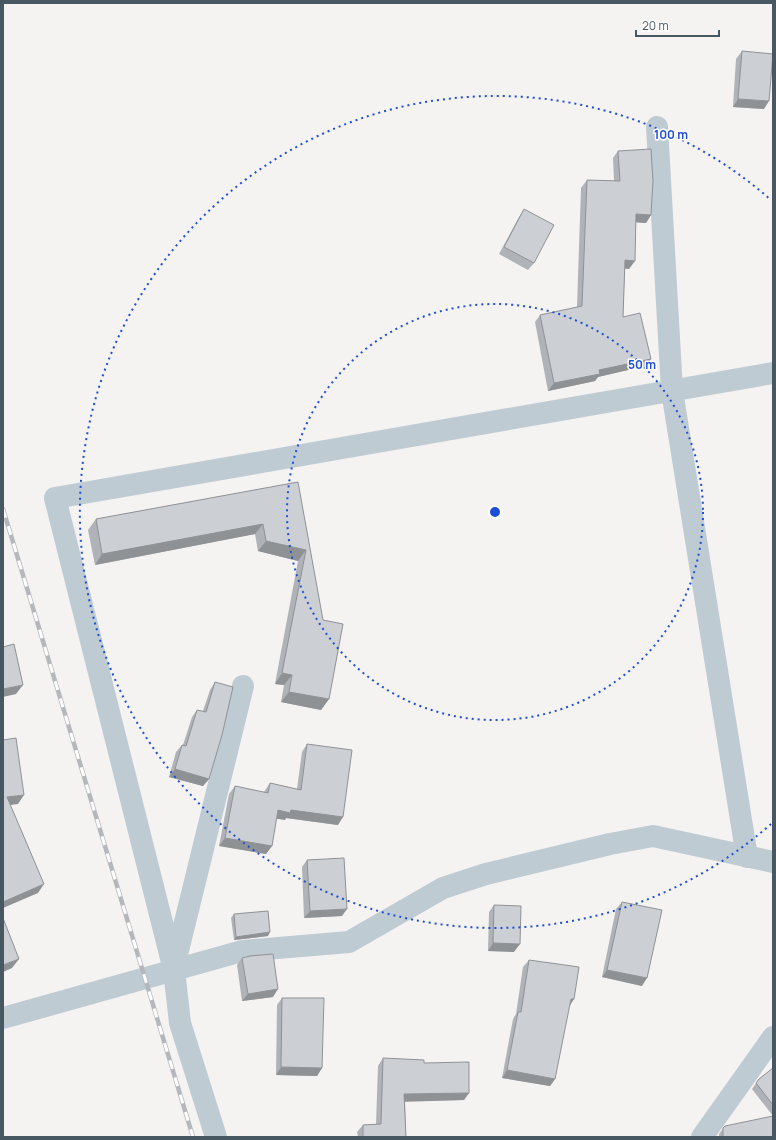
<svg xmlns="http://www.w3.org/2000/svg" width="776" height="1140" font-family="Manrope,sans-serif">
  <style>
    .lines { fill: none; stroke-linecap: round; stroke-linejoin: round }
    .street { stroke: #bfcbd3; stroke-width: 22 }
    .rail-casing { stroke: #b4b8bd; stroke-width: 4.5 }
    .rail { stroke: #fff; stroke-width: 3; stroke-dasharray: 9; stroke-linecap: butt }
    .wall { fill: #afb3b7 }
    .shaded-wall { fill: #8f9295 }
    .building { fill: #ccd0d5; stroke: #8f9295 }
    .ring { fill: none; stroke: #1d4ed8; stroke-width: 2; stroke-dasharray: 2 4 }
    .centre { fill: #1d4ed8; stroke: #fff; stroke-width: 2 }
    .ring-label { font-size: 12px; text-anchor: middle; font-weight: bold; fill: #1d4ed8; stroke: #fff; stroke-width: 3; stroke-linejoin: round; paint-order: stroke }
  </style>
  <rect width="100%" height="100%" fill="#f5f2f2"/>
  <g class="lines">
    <path class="street" d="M 657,127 L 672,391 L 747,857
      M 174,967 L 243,686
      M 3,1018 L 242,951 L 349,942 L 443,888 L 486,874 L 610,844 L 653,836 L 773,862
      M 216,1137 L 180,1023 L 174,970 L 55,498 L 773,373
      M 702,1137 L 773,1037"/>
    <g class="rail-casing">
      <path id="rail" d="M 3,509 L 193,1137"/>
    </g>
    <use href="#rail" class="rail"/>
  </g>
  <path class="wall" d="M 742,51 L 764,109 L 733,107 L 736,59 Z
    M 618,151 L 651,215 L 646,223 L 636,222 L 629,269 L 625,268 L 623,317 L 651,359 L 645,366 L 598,377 L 595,381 L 548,391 L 535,322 L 540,315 L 577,307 L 581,188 L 587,180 L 614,181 L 613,158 Z
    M 524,209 L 534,263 L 528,270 L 499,254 L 519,217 Z
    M 298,482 L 329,699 L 321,710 L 281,702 L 284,685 L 275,684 L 298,561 L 258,551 L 255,534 L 95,565 L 88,530 L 96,519 Z
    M 215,682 L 209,779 L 203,786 L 169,777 L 176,752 L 182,745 L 183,745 L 192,717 L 197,710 L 203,711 L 210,690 Z
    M 307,744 L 338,825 L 286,818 L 285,820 L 276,818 L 272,846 L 266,854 L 219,846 L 229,794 L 235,786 L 264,792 L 270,783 L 297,789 L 302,752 Z
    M 307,860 L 342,916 L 304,918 L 302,867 Z
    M 622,902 L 642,986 L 602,977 L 616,909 Z
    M 494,905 L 514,952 L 488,951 L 489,912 Z
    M 234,914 L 268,936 L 234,940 L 231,918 Z
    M 242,958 L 273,997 L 242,1001 L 237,965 Z
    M 529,960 L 555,1079 L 550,1086 L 502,1078 L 513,1019 L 516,1014 L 523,967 Z
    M 282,998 L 322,1068 L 317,1076 L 276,1075 L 277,1005 Z
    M 383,1058 L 424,1063 L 469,1093 L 464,1100 L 405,1101 L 406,1137 L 358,1137 L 357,1132 L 363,1125 L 376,1124 L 378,1066 Z
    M 773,1068 L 773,1116 L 752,1089 L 759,1079 Z
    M 725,1126 L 773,1137 L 719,1137 L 719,1134 Z"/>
  <path class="shaded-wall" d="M 738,99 L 769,101 L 764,109 L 733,107 Z
    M 636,214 L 651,215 L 646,223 L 631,222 Z
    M 625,260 L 635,261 L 629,269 L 620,268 Z
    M 651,359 L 645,366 L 598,377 L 595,381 L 548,391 L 554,383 L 599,370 Z
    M 263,524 L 255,534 L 95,565 L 102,554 Z
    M 266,541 L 306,550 L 298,561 L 258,551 Z
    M 282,673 L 292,675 L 284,685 L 275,684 Z
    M 23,685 L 16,694 L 3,697 L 3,689 Z
    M 289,692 L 329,699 L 321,710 L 281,702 Z
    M 175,769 L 209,779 L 203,786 L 169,777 Z
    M 24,795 L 18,804 L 3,806 L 7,797 Z
    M 278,810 L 291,810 L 343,817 L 338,825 L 286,818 L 285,820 L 272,818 Z
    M 225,838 L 272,846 L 266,854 L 219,846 Z
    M 44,884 L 38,893 L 3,908 L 3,902 Z
    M 347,909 L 342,916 L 304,918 L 310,911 Z
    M 270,932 L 268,936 L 234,940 L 236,937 Z
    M 493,943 L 520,944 L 514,952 L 488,951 Z
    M 19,959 L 12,968 L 3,972 L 3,965 Z
    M 607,970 L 647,978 L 642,986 L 602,977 Z
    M 278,989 L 273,997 L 242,1001 L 248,994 Z
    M 571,999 L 574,999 L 569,1007 Z
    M 281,1067 L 322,1068 L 317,1076 L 276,1075 Z
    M 507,1070 L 555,1079 L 550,1086 L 502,1078 Z
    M 469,1093 L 464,1100 L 399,1102 L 404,1094 Z"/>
  <path class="building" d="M 742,51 L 773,54 L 769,101 L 738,99 Z
    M 651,149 L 653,181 L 651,215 L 636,214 L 635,261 L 625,260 L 623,317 L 640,313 L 651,359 L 599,370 L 600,374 L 554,383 L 540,315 L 582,306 L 587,180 L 620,181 L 618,151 Z
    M 524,209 L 554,225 L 534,263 L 504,247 Z
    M 298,482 L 323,620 L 343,624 L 329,699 L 289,692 L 292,675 L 282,673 L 306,550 L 266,541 L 263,524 L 102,554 L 96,519 Z
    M 14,644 L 23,685 L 3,689 L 3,647 Z
    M 215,682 L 233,687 L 222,735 L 209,779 L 175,769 L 182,745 L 186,746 L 197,710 L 206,712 Z
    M 16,738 L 24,795 L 7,797 L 44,884 L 3,902 L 3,740 Z
    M 307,744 L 352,750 L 343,817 L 291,810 L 290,813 L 278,810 L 272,846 L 225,838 L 235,786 L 268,793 L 270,783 L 301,790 Z
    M 344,858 L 347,909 L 310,911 L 307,860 Z
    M 622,902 L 662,910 L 647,978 L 607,970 Z
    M 494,905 L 521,906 L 520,944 L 493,943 Z
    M 268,911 L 270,932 L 236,937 L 234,914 Z
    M 3,918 L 19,959 L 3,965 Z
    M 273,954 L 278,989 L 248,994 L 242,958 L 250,956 Z
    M 529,960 L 579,967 L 574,999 L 571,999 L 555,1079 L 507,1070 L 518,1012 L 521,1012 Z
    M 282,998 L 324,998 L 322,1068 L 281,1067 Z
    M 383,1058 L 424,1060 L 424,1063 L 469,1062 L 469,1093 L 404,1094 L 406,1137 L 363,1137 L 363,1125 L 381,1124 Z
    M 773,1068 L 773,1105 L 756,1083 L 759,1079 Z
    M 773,1116 L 773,1137 L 723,1137 L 723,1128 L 725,1126 Z"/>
  <g class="ring">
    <circle cx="495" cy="512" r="208"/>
    <path d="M771 824A416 416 0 1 1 771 200"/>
  </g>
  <circle cx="495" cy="512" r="6" class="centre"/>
  <g class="ring-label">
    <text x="671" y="139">100 m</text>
    <text x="642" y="369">50 m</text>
  </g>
  <rect width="776" height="1140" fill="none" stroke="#485862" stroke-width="8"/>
  <path d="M636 30v6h83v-6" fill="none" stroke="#485862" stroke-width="2"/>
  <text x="642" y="30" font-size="12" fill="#485862" stroke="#ffffff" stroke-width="3" paint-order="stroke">20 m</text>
</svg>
